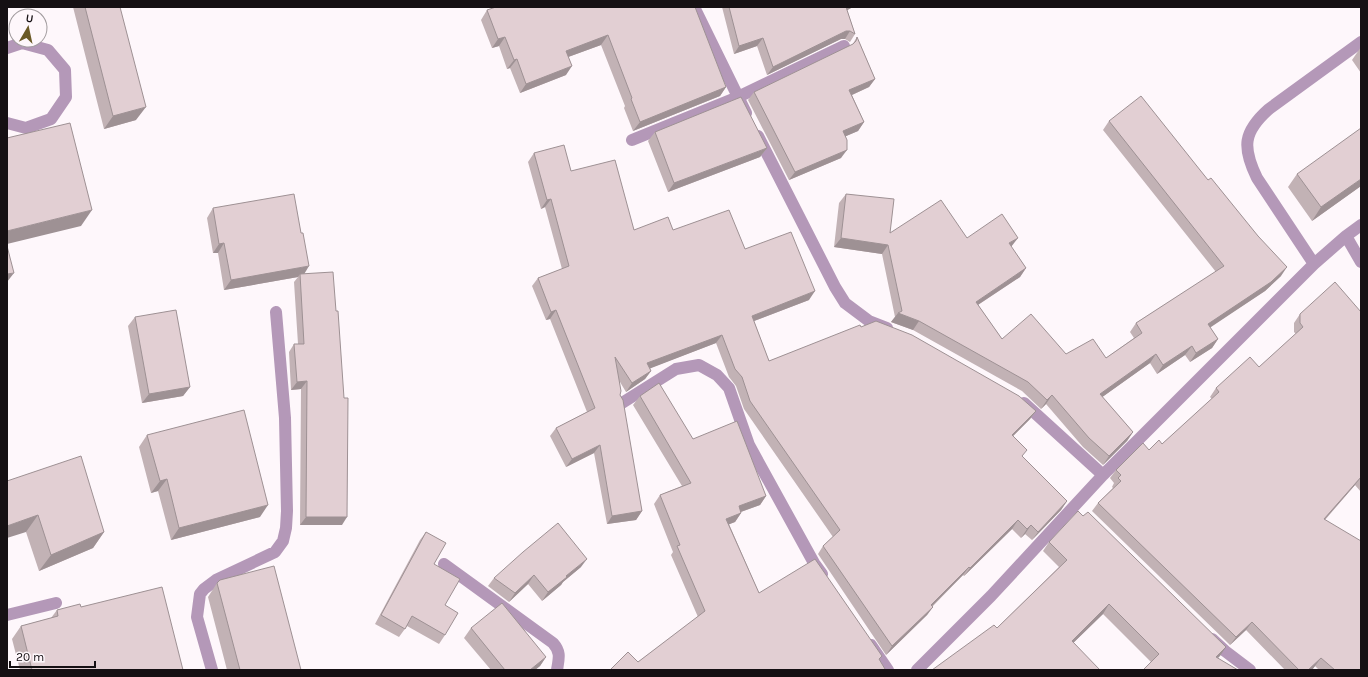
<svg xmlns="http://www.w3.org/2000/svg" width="1368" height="677" font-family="Karla,sans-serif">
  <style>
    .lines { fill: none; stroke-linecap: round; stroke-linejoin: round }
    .street { stroke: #b498b8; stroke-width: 12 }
    .wall { fill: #c2b2b5 }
    .shaded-wall { fill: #9e9194 }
    .building { fill: #e2cfd3; stroke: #9e9194 }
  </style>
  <rect width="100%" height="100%" fill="#fef7fb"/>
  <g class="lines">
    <path class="street" d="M 694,7 L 746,113
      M 7,48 L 22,43 L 48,50 L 65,70 L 66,97 L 51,119 L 26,128 L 7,123
      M 758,136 L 835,287 L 845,303 L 869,321 L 887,328
      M 632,140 L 738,97 L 844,46
      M 1346,236 L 1361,262
      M 1314,264 L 1257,178 C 1242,147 1243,132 1269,109 L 1361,42
      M 622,403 L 676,369 L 699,365 L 717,375 L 729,388 L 749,445 L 814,563 L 822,574
      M 1024,403 L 1103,475
      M 444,564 L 553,643 C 561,652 559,658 557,670
      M 7,615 L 56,603
      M 1212,639 L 1225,651 L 1250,670
      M 871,645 L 888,670
      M 212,670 L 197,617 L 200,594 L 204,589 L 216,580 L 275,552 L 283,541 L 286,528 L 287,511 L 285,418 L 276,312
      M 917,670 L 991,596 L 1103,475 L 1314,264 L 1346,236 L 1361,225"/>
  </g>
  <path class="wall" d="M 73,7 L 120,7 L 136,120 L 104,129 Z
    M 695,7 L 726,87 L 720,96 L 633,131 L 624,108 L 625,106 L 601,45 L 568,57 L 566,75 L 520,93 L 510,68 L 507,69 L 499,46 L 492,48 L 481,20 L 487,10 Z
    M 722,7 L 853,7 L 847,10 L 855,34 L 850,42 L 845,39 L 841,39 L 767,75 L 757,46 L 734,54 Z
    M 857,37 L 875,79 L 869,87 L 852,95 L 864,122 L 858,131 L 846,136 L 841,158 L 789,180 L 748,100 L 754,92 L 852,45 Z
    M 1361,47 L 1361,73 L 1352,60 Z
    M 1109,121 L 1281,276 L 1265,291 L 1210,327 L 1218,339 L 1212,348 L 1190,362 L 1185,355 L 1157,374 L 1150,363 L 1102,397 L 1133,432 L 1127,441 L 1103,465 L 1083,447 L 1046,404 L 1041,409 L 1022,391 L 913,330 L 891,322 L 895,317 L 882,254 L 834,247 L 839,203 L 846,194 L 890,233 L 967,238 L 1011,247 L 1026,268 L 1020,277 L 978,305 L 1002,339 L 1066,354 L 1106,358 L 1134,338 L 1130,332 L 1136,323 L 1216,272 L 1103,130 Z
    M 655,132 L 767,148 L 760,157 L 668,192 L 648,141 Z
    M 534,153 L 571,171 L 634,230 L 673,230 L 745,249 L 809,300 L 754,321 L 769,361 L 861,327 L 1036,411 L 1030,419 L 1013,436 L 1023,457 L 1067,501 L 1061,510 L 1032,540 L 1025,534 L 1021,538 L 1012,529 L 964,576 L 963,575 L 933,606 L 933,607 L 927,615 L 886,655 L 818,554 L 823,546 L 833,537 L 744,409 L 736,386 L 729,377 L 716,343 L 650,368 L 651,371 L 645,379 L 626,392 L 620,382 L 620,395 L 642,511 L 636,520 L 607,524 L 594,453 L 566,467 L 550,436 L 556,428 L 587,412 L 550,319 L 546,320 L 532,286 L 538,278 L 562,269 L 545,207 L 541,209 L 528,162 Z
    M 1297,174 L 1361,186 L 1312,221 L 1288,187 Z
    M 213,208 L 304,273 L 342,525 L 300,525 L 301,389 L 291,390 L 289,352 L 294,344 L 298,344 L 294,282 L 298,277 L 224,290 L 218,253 L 213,253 L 207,218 Z
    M 1361,312 L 1361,492 L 1355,485 L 1325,520 L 1361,670 L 1319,670 L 1315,666 L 1312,670 L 1285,670 L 1246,630 L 1230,645 L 1092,511 L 1098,503 L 1113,488 L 1112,487 L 1114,483 L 1110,478 L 1116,470 L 1149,450 L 1162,444 L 1212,399 L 1210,397 L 1216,388 L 1259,367 L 1296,334 L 1294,332 L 1294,323 L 1300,314 Z
    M 135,317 L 190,387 L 183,396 L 142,403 L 128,326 Z
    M 640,396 L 693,439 L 766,496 L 760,505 L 741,512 L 741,513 L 735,522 L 729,524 L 759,593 L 882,656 L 879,660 L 885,669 L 884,670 L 610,670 L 638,662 L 698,617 L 671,555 L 673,552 L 654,504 L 660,495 L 682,486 L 633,405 Z
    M 147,435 L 260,517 L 171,540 L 158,491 L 151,493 L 139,447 Z
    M 7,481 L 104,532 L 93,548 L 39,571 L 26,532 Z
    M 426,532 L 445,605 L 445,635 L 439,644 L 407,626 L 399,637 L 375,624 L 420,540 Z
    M 1049,542 L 1220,656 L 1151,662 L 1103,614 L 1073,643 L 997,628 L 1059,567 L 1043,551 Z
    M 581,567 L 563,582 L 561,585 L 542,601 L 528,584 L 509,602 L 488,586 L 494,578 Z
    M 217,583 L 301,670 L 227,670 L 208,597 Z
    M 81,607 L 183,670 L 20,670 L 12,639 L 21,626 L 51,618 L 57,610 Z
    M 471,628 L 546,657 L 540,666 L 535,670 L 491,670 L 464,638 Z"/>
  <path class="shaded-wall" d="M 845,7 L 853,7 L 840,14 Z
    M 846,31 L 850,31 L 845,39 L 841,39 L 767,75 L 773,67 Z
    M 608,35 L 601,45 L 560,60 L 566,51 Z
    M 505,37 L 499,46 L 492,48 L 498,39 Z
    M 763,38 L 757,46 L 734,54 L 739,46 Z
    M 517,59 L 510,68 L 507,69 L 514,60 Z
    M 572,66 L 566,75 L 520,93 L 526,84 Z
    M 875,79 L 869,87 L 843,99 L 849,90 Z
    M 726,87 L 720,96 L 633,131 L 640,122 Z
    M 146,107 L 136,120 L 104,129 L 113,116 Z
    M 864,122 L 858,131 L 837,140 L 843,131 Z
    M 767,148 L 760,157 L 668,192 L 674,183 Z
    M 847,150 L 841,158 L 789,180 L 795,172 Z
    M 1361,179 L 1361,186 L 1312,221 L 1321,207 Z
    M 551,199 L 545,207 L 541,209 L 547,200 Z
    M 92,210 L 81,226 L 7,244 L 7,231 Z
    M 841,238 L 888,245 L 882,254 L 834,247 Z
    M 1018,238 L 1011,247 L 1009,243 Z
    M 224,243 L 218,253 L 213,253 L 219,244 Z
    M 309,266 L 303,276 L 300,274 L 298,277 L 224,290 L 231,280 Z
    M 1287,267 L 1281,276 L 1265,291 L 1202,333 L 1208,324 Z
    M 1026,268 L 1020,277 L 970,310 L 976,302 Z
    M 14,273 L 7,282 L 7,274 Z
    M 815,291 L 809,300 L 746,324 L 752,316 Z
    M 556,310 L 550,319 L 546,320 L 551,312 Z
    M 898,313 L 919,321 L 913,330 L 891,322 Z
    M 722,335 L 716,343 L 641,372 L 647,363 Z
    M 1218,339 L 1212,348 L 1190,362 L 1196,353 Z
    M 1192,346 L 1185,355 L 1157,374 L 1163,365 Z
    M 1156,354 L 1150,363 L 1094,403 L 1100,394 Z
    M 651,371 L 645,379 L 626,392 L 632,383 Z
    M 307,381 L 301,389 L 291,390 L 297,382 Z
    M 190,387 L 183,396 L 142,403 L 149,394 Z
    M 1052,395 L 1046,404 L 1041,409 L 1047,400 Z
    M 1036,411 L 1030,419 L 1006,443 L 1012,435 Z
    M 1133,432 L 1127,441 L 1103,465 L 1109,456 Z
    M 600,445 L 594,453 L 566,467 L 572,459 Z
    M 1361,477 L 1355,485 L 1318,527 L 1324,519 Z
    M 167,479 L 158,491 L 151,493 L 160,481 Z
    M 766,496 L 760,505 L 732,515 L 739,506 Z
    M 1067,501 L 1061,510 L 1032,540 L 1038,532 Z
    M 268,505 L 260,517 L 171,540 L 179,528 Z
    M 642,511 L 636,520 L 607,524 L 612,516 Z
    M 741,513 L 735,522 L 720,528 L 726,519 Z
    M 38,515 L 26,532 L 7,538 L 7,526 Z
    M 306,517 L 347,517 L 342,525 L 300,525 Z
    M 1018,520 L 1012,529 L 964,576 L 970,568 Z
    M 1031,525 L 1025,534 L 1021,538 L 1027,529 Z
    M 104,532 L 93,548 L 39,571 L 51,555 Z
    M 587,559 L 581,567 L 563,582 L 561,585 L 542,601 L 548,592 L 566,576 Z
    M 969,567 L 963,575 L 925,613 L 931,605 Z
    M 534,575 L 528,584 L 509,602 L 515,593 Z
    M 1109,604 L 1103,614 L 1065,651 L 1072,641 Z
    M 933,607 L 927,615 L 886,655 L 892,646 Z
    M 1252,622 L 1246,630 L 1230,645 L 1236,637 Z
    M 1226,647 L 1220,656 L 1210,666 L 1216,657 Z
    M 546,657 L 540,666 L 535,670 L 530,670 Z
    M 1321,658 L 1312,670 L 1308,670 Z"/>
  <path class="building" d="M 85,7 L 120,7 L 146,107 L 113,116 Z
    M 496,7 L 695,7 L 726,87 L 640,122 L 631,99 L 632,98 L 608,35 L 566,51 L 572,66 L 526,84 L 517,59 L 514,60 L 505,37 L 498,39 L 487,10 Z
    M 729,7 L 846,7 L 855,34 L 850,31 L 846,31 L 773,67 L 763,38 L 739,46 Z
    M 857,37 L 875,79 L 849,90 L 864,122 L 843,131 L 847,140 L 847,150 L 795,172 L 754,92 L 853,44 L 856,41 Z
    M 1141,96 L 1208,180 L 1211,178 L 1258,236 L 1287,267 L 1271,282 L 1208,324 L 1218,339 L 1196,353 L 1192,346 L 1163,365 L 1156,354 L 1100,394 L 1133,432 L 1109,456 L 1089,438 L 1052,395 L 1047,400 L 1028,382 L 919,321 L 898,313 L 902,311 L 888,245 L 841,238 L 846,194 L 894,199 L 890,233 L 941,200 L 967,238 L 1002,214 L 1018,238 L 1009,243 L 1026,268 L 976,302 L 1002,339 L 1031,314 L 1066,354 L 1093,339 L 1106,358 L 1142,333 L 1136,323 L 1224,266 L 1109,121 Z
    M 741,97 L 767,148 L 674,183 L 655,132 Z
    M 70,123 L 92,210 L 7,231 L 7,138 Z
    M 1361,128 L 1361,179 L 1321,207 L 1297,174 Z
    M 564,145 L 571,171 L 615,160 L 634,230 L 668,217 L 673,230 L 729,210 L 745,249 L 791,232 L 815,291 L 752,316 L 769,361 L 860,325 L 861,327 L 876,321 L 912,335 L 1019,396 L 1036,411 L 1012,435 L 1027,450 L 1022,456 L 1067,501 L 1038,532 L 1031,525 L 1027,529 L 1018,520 L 970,568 L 969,567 L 931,605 L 933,607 L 892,646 L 823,546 L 840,530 L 750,401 L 742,377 L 735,369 L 722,335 L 647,363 L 651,371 L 632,383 L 615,357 L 621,391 L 620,395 L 623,400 L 642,511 L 612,516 L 600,445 L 572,459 L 556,428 L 595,408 L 556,310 L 551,312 L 538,278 L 569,266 L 551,199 L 547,200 L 534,153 Z
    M 294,194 L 301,233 L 303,233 L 309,266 L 231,280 L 224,243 L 219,244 L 213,208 Z
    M 7,246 L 14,273 L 7,274 Z
    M 333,272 L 336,311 L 338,311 L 344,398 L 348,398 L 347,517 L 306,517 L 307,381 L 297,382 L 294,344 L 304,344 L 300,274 Z
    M 1335,282 L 1361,312 L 1361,477 L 1324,519 L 1361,541 L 1361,670 L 1335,670 L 1321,658 L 1308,670 L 1299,670 L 1252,622 L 1236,637 L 1098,503 L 1121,481 L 1118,478 L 1121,475 L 1116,470 L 1143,443 L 1149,450 L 1159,440 L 1162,444 L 1219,392 L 1216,388 L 1250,357 L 1259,367 L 1303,327 L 1300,323 L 1300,314 Z
    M 176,310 L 190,387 L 149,394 L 135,317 Z
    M 659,383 L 693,439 L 737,421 L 766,496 L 739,506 L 741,513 L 726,519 L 759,593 L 815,559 L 882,656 L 879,659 L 885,669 L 883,670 L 610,670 L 628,652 L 638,662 L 705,611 L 677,546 L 680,545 L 660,495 L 691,483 L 640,396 Z
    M 244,410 L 268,505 L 179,528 L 167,479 L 160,481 L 147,435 Z
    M 81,456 L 104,532 L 51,555 L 38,515 L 7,526 L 7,481 Z
    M 1078,511 L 1083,516 L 1088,512 L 1226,647 L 1216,657 L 1238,670 L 1143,670 L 1159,654 L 1109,604 L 1072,641 L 1100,670 L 932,670 L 994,625 L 997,628 L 1067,560 L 1049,542 Z
    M 558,523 L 587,559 L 566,576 L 567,577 L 548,592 L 534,575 L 515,593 L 494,578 L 523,552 Z
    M 426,532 L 446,543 L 434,564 L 460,579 L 445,605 L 458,613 L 445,635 L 412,616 L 405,629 L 381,615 Z
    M 274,566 L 301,670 L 240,670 L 217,583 L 220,580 Z
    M 162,587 L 183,670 L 32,670 L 21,626 L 58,616 L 57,610 L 80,604 L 81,607 Z
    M 502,603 L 546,657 L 530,670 L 505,670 L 471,628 Z"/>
  <rect width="1368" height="677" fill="none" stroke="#151013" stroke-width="16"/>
  <g transform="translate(28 28) rotate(9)"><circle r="19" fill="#fef7fb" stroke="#a19b9e"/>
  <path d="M0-3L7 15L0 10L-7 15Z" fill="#6a5926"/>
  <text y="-6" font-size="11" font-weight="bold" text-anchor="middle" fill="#151013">U</text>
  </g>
  <path d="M10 661v6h85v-6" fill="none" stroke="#151013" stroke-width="2"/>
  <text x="16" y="661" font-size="12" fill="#151013" stroke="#fef7fb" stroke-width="3" paint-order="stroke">20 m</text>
</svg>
